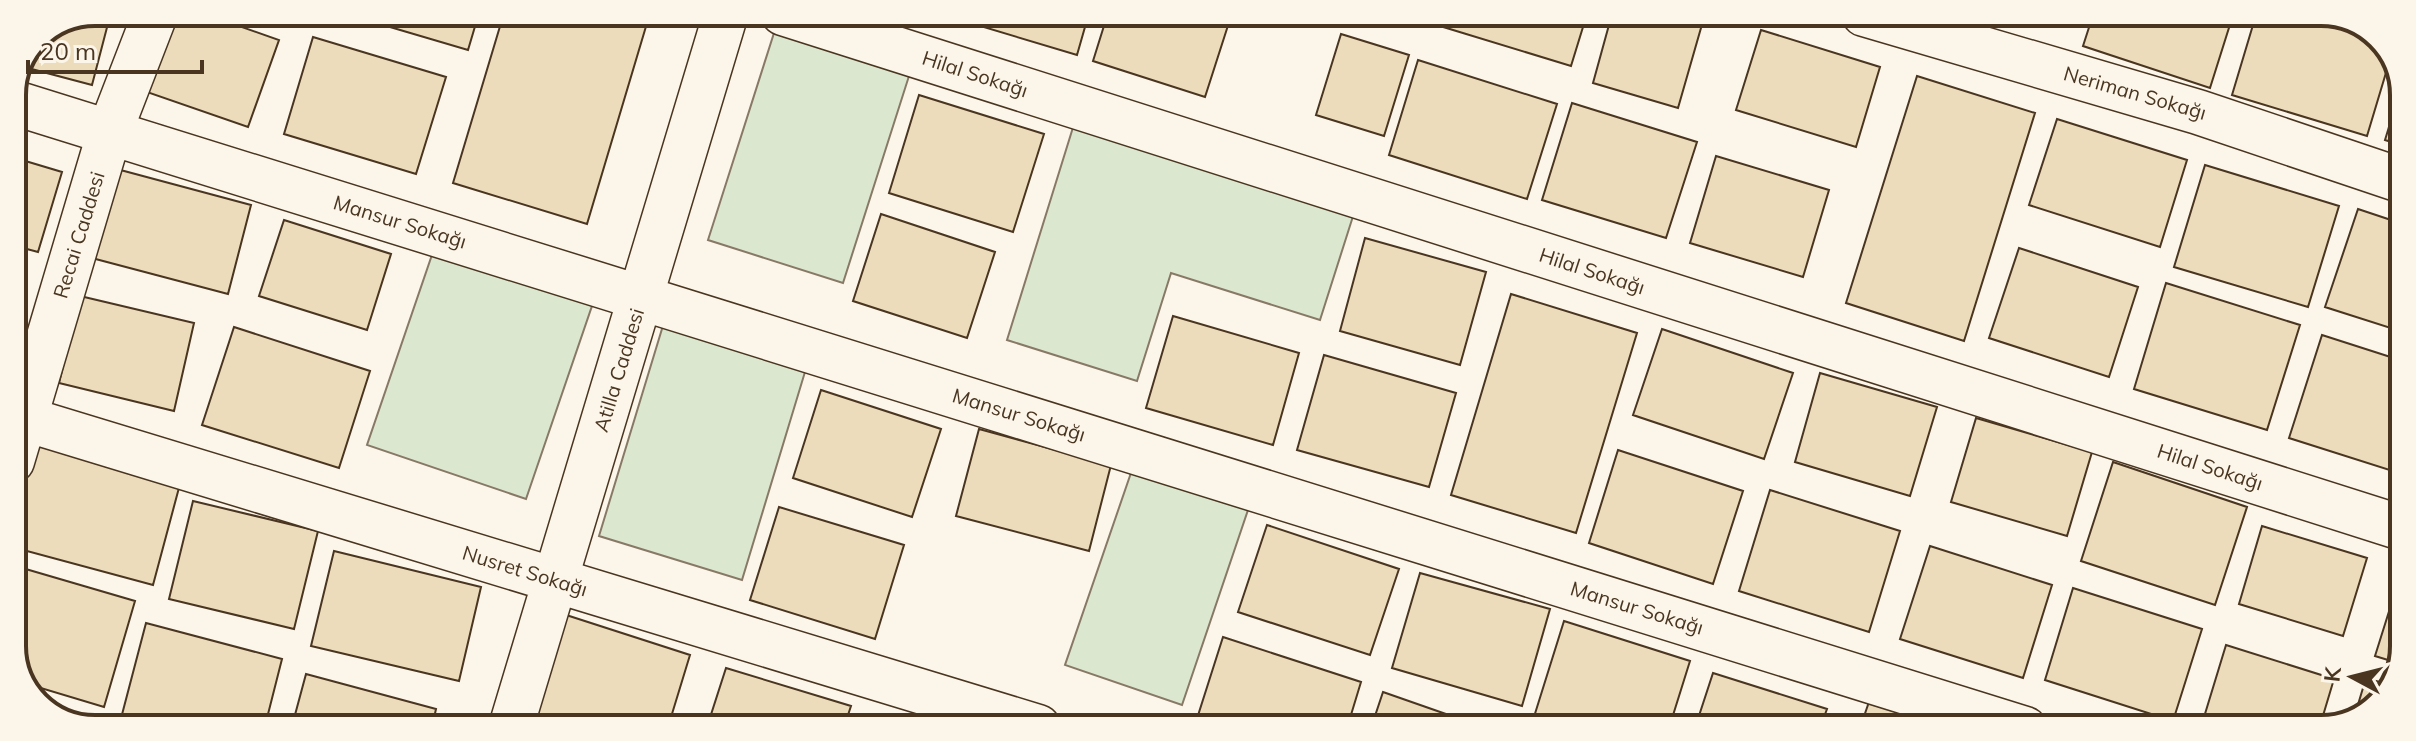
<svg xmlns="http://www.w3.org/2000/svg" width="2416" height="741" font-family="Mulish,sans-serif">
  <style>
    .green { fill: #dce7d0; stroke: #887966; stroke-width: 2 }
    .building { fill: #ecdcbc; stroke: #4a3520; stroke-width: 2 }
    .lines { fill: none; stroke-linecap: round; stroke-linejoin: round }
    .street-casing { stroke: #4a3520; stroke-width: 47 }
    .street { stroke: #fbf6e9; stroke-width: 44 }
    .labels { text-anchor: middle; stroke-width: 6; stroke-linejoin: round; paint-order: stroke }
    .street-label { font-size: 20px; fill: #4a3520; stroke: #fbf6e9 }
    .rim { fill: none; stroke: #4a3520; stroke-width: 4 }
  </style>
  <rect width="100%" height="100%" fill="#fbf6e9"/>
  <path class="green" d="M 774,33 L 909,76 L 843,283 L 708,240 Z
    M 1075,121 L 1355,210 L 1320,320 L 1171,273 L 1137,381 L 1007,340 Z
    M 435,246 L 594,300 L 526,499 L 367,445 Z
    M 665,319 L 808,362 L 742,580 L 599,536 Z
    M 1133,467 L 1249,507 L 1182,705 L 1065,665 Z"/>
  <path class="building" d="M 95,12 L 111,12 L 92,85 L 24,67 L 37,36 Z
    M 167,12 L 199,12 L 279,40 L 248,127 L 141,90 Z
    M 339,12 L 479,13 L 468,50 Z
    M 504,13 L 650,13 L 587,224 L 453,183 Z
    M 937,13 L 1089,13 L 1077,55 Z
    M 1108,13 L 1232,13 L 1205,97 L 1093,61 Z
    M 1444,14 L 1587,14 L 1571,66 L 1440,26 Z
    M 1612,14 L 1705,14 L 1678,108 L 1593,83 Z
    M 2019,15 L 2055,15 L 2052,25 Z
    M 2093,15 L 2233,15 L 2210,88 L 2083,46 Z
    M 2256,15 L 2301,15 L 2378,38 L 2387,44 L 2391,56 L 2367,136 L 2232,95 Z
    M 1761,30 L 1880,67 L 1856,147 L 1736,110 Z
    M 1341,34 L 1409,55 L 1384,136 L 1316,115 Z
    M 313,37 L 446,77 L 416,174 L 284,134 Z
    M 1418,60 L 1557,104 L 1527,199 L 1389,155 Z
    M 1917,76 L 2035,113 L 1964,341 L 1846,303 Z
    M 2402,84 L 2404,89 L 2404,146 L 2385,140 Z
    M 919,95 L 1044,134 L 1013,232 L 889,193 Z
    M 1572,103 L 1697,142 L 1666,238 L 1542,200 Z
    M 2057,119 L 2187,160 L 2160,247 L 2029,205 Z
    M 1716,156 L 1829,190 L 1803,277 L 1690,243 Z
    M 12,157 L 62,172 L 38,252 L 12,245 Z
    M 2205,165 L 2339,206 L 2308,307 L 2174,267 Z
    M 113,168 L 251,205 L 228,294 L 88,257 Z
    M 2358,209 L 2403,224 L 2403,332 L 2325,307 Z
    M 881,214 L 995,252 L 967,338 L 853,301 Z
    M 284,220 L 391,254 L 367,330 L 259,296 Z
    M 1365,238 L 1486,272 L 1460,365 L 1340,331 Z
    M 2019,248 L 2138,287 L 2109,377 L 1989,338 Z
    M 12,273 L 23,276 L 12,318 Z
    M 2166,283 L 2300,325 L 2267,430 L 2134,389 Z
    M 1511,294 L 1637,333 L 1576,533 L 1451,495 Z
    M 80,296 L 194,323 L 174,411 L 59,383 Z
    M 1173,316 L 1299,353 L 1273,445 L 1146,408 Z
    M 234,327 L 370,371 L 339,468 L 202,425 Z
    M 1662,329 L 1793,373 L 1764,459 L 1633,415 Z
    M 2322,335 L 2403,361 L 2402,474 L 2289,438 Z
    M 1324,355 L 1456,393 L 1429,487 L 1297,450 Z
    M 1820,373 L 1937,407 L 1910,496 L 1795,462 Z
    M 821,390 L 941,429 L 912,517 L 793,478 Z
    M 1976,418 L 2092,452 L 2067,536 L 1951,502 Z
    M 979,429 L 1111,465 L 1089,551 L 956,516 Z
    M 33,444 L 180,484 L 153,585 L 12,547 L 12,522 Z
    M 1618,450 L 1743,491 L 1713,584 L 1589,543 Z
    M 2113,462 L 2247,507 L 2215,605 L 2081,561 Z
    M 1770,490 L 1900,531 L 1869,632 L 1739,591 Z
    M 193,501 L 318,531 L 294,629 L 169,599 Z
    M 779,507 L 904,545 L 875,639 L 750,600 Z
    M 1267,525 L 1399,569 L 1370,655 L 1238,612 Z
    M 2262,526 L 2367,558 L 2343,636 L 2239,604 Z
    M 1930,546 L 2052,585 L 2023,678 L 1900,639 Z
    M 334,551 L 481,587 L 459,681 L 311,646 Z
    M 12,565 L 135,601 L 104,707 L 24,683 L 12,652 Z
    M 2402,570 L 2401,664 L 2375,656 Z
    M 1420,573 L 1550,609 L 1522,706 L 1392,668 Z
    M 2073,588 L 2202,629 L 2173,721 L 2045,680 Z
    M 560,613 L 690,655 L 668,727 L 570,727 L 526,714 Z
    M 1564,621 L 1690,661 L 1669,728 L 1560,728 L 1533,720 Z
    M 146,623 L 282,659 L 265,726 L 119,726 Z
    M 1223,637 L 1361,682 L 1347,728 L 1194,728 Z
    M 2226,645 L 2334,679 L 2319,729 L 2201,727 Z
    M 726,668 L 851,706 L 844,727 L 707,727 Z
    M 1713,673 L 1827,709 L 1820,728 L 1695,728 Z
    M 306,674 L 436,709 L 432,727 L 292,726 Z
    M 2366,678 L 2390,685 L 2372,712 L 2354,718 Z
    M 1383,692 L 1486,728 L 1371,728 Z
    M 1870,699 L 1962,729 L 1860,728 Z"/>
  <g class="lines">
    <g class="street-casing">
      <path id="street" d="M 783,13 L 2402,528
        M 1864,14 L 2198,112 L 2403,181
        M 12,102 L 2025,729
        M 12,415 L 1038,727
        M 12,461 L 110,131 L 156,12
        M 511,727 L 726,13"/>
    </g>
    <use href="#street" class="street"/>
  </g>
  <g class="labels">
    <g class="street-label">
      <text transform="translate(975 74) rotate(18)" y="7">Hilal Sokağı</text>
      <text transform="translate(2135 93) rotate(16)" y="7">Neriman Sokağı</text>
      <text transform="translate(400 222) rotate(17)" y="7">Mansur Sokağı</text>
      <text transform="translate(79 235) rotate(-73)" y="7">Recai Caddesi</text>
      <text transform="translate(1592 271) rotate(18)" y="7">Hilal Sokağı</text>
      <text transform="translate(619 370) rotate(-73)" y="7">Atilla Caddesi</text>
      <text transform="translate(1019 415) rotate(17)" y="7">Mansur Sokağı</text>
      <text transform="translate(2210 467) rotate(18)" y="7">Hilal Sokağı</text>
      <text transform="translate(525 571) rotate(17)" y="7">Nusret Sokağı</text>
      <text transform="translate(1637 608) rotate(17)" y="7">Mansur Sokağı</text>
    </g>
  </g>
  <path d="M0 0H2416V741H0ZM95 26H2321A69 69 0 0 1 2390 95V646A69 69 0 0 1 2321 715H95A69 69 0 0 1 26 646V95A69 69 0 0 1 95 26Z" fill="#fbf6e9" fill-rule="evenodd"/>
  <path class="rim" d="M95 26H2321A69 69 0 0 1 2390 95V646A69 69 0 0 1 2321 715H95A69 69 0 0 1 26 646V95A69 69 0 0 1 95 26Z"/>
  <g transform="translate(2352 677) rotate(277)" stroke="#fbf6e9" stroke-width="6" paint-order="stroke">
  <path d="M0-6L14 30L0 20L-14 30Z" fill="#4a3520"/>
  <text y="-12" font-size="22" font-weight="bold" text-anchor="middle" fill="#4a3520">K</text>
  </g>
  <path d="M28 60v12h174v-12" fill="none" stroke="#4a3520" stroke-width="4"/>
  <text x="40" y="60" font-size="24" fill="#4a3520" stroke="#fbf6e9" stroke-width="6" paint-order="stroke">20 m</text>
</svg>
